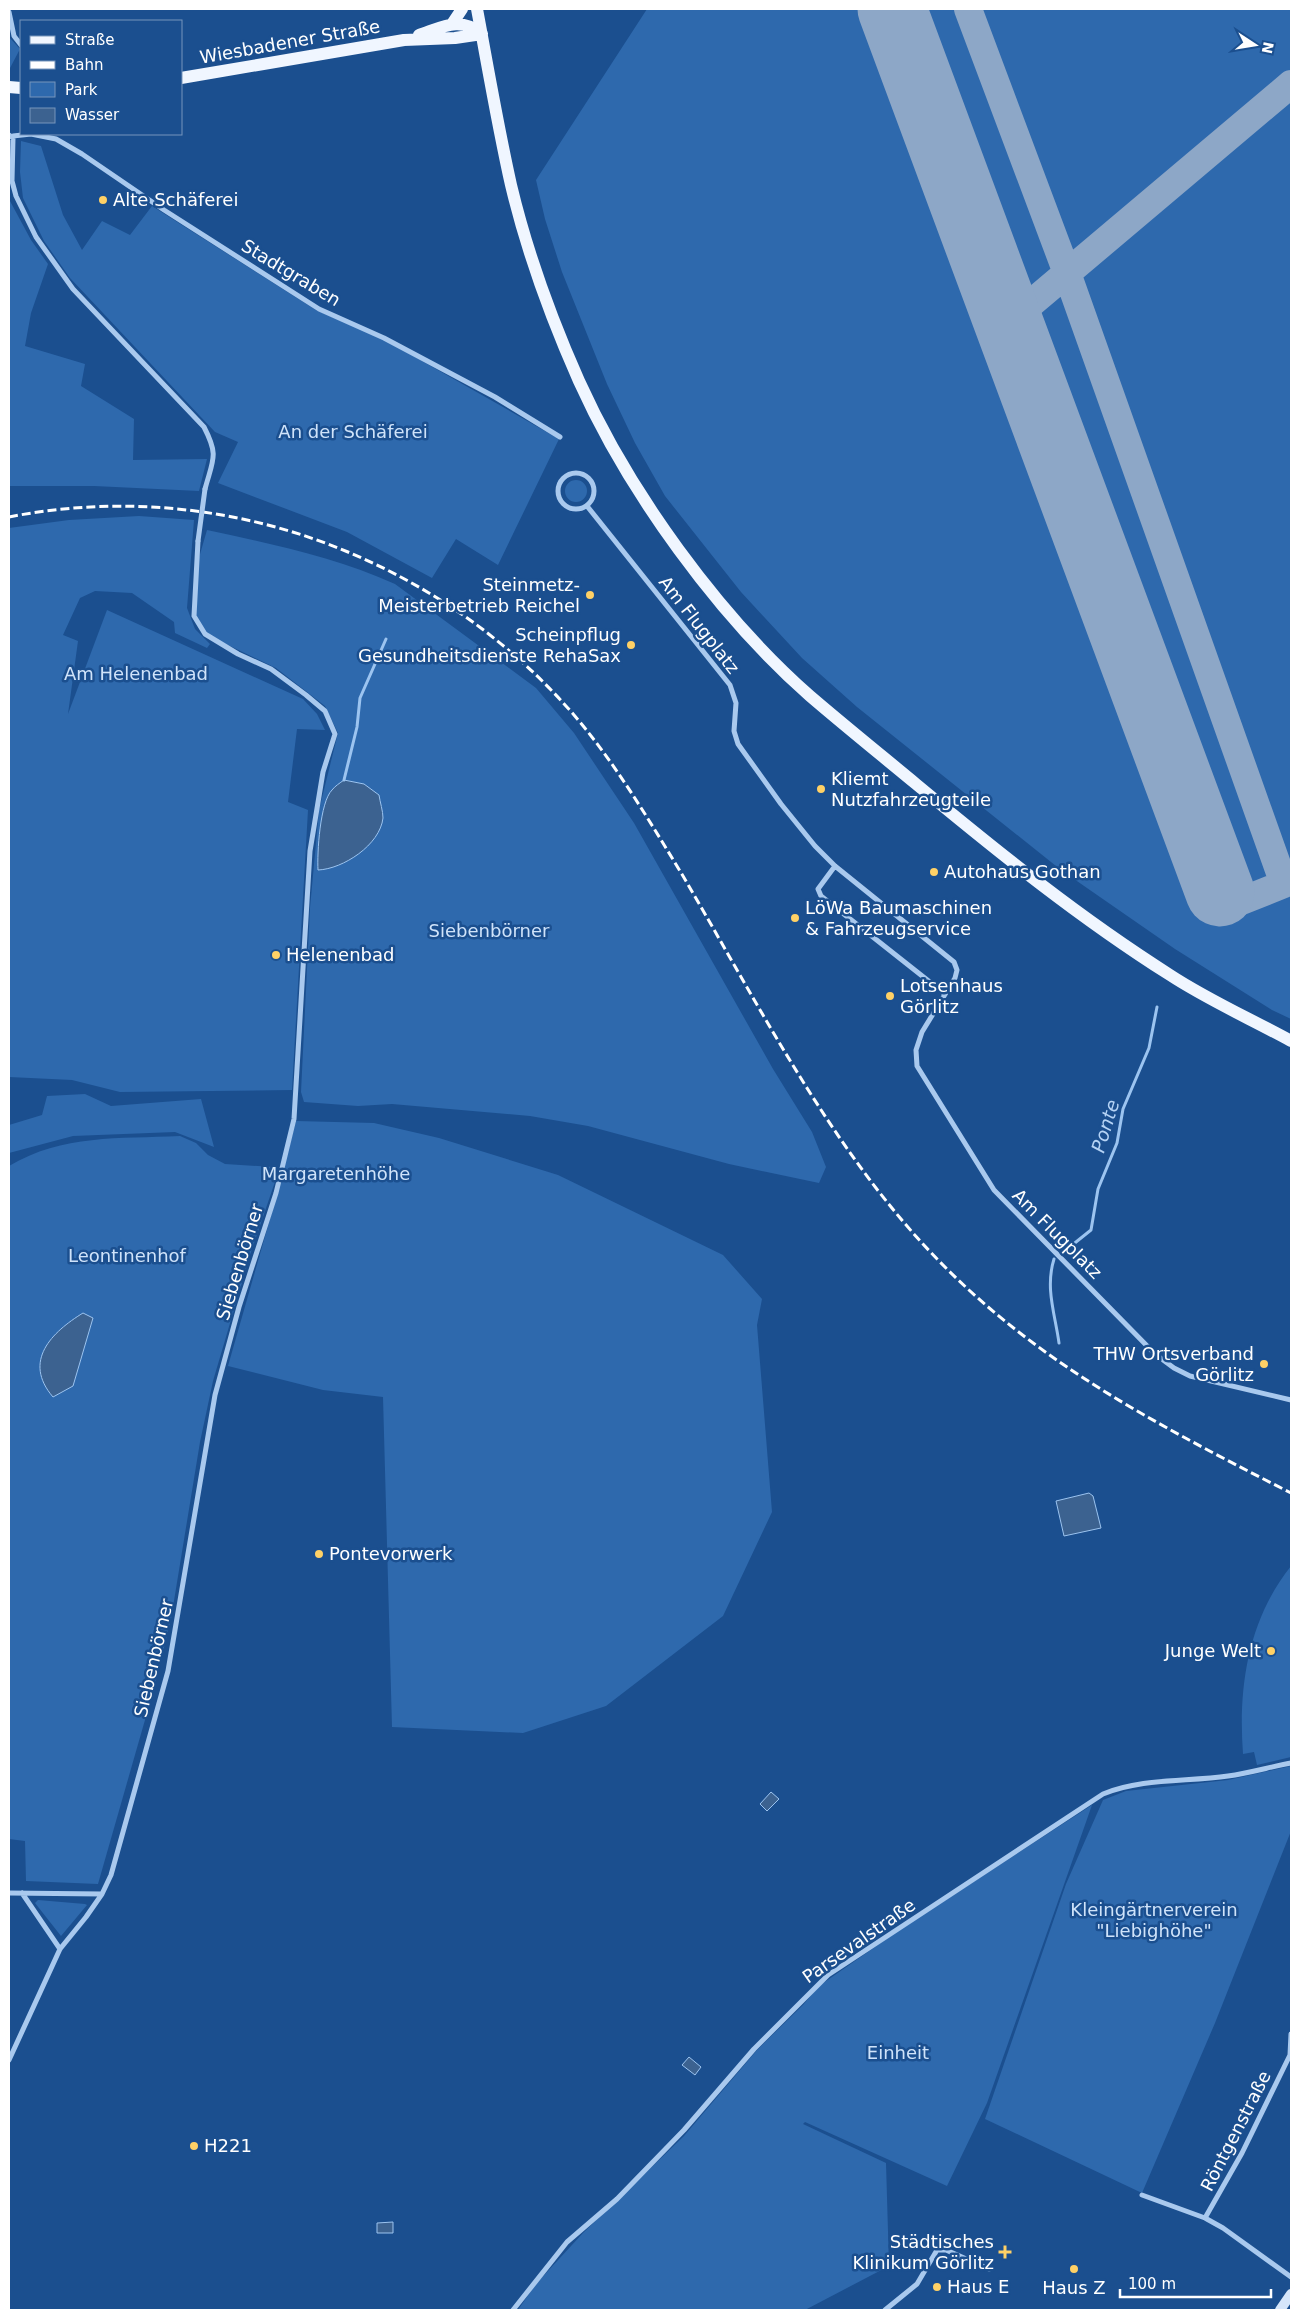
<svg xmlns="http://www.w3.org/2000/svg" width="1300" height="2319" font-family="'DejaVu Sans',sans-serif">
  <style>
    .green { fill: #2e69ad }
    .water { fill: #3c6290; stroke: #9cc4f0 }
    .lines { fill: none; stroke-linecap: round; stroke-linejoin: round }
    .stream { stroke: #9cc4f0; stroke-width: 3 }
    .taxiway { stroke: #8da7c7; stroke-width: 28 }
    .runway { stroke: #8da7c7; stroke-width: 69 }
    .street { stroke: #a9c9ee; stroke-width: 5 }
    .secondary { stroke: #d6e6fa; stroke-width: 10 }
    .primary { stroke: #f0f6ff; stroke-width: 12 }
    .rail { stroke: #fff; stroke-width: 3; stroke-dasharray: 9 4; stroke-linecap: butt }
    .street-bridge { stroke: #a9c9ee; stroke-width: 5 }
    .poi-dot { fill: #ffd166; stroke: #1b4f8f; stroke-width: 2 }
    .labels { text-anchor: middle; stroke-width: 5; stroke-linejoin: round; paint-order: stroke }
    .street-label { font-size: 18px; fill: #fff; stroke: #1b4f8f }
    .poi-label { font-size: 18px; fill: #fff; stroke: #1b4f8f; text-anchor: start }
    .park-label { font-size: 18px; fill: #cfe3fa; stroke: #1b4f8f }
    .water-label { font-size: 19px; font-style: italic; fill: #b5d3f5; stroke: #1b4f8f }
  </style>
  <rect width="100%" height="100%" fill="#1b4f8f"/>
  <path class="green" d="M 647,9 L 1291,9 L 1291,1019 L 1272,1010 L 1175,949 L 1061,870 L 857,707 L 802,658 L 741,592 L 665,496 L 635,443 L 607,384 L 562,272 L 545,219 L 536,180 Z
    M 9,37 L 20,49 L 9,70 Z
    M 21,141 L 41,146 L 63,215 L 82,250 L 102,221 L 130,235 L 152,206 L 316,310 L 385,340 L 559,439 L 498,565 L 456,539 L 432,578 L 347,532 L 218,483 L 238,442 L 215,432 L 70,278 L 44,241 L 23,198 L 20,172 Z
    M 10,201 L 31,240 L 48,264 L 31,313 L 25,346 L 85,364 L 81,386 L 134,419 L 133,460 L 207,459 L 199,491 L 94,486 L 9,486 Z
    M565 491a11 11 0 1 1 22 0a11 11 0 1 1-22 0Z
    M 139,516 L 194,520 L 187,608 L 195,629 L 210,644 L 207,648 L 175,633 L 174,622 L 132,593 L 95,591 L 80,598 L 63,635 L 78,641 L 68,714 L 107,610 L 303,699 L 317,714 L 325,730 L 297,729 L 288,802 L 308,810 L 292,1090 L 120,1092 L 72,1080 L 9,1077 L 9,528 L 69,520 Z
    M 207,530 C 271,544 335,557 395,584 L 536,688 L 574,733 L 634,823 L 773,1069 L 812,1132 L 826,1167 L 819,1183 L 729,1164 L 588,1126 L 530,1116 L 392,1104 L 358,1106 L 304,1102 L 301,1092 L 310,908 L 319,810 L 338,733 L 325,706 L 276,668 L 205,634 L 195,616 L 196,568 Z
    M 85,1094 L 111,1106 L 201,1099 L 214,1147 L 175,1132 L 73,1136 L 9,1153 L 9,1125 L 42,1115 L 47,1096 Z
    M 296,1121 L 374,1123 L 439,1138 L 558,1175 L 723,1255 L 762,1299 L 757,1325 L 772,1512 L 723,1616 L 606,1706 L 523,1733 L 392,1727 L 383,1397 L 323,1390 L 228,1366 L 278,1191 Z
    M 180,1136 L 196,1143 L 208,1155 L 225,1164 L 274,1167 L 279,1169 L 278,1173 L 251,1252 L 213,1381 L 200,1442 L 171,1619 L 153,1692 L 98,1884 L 26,1881 L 25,1841 L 9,1839 L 9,1166 C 63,1134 119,1139 180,1136 Z
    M 1291,1566 L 1291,1757 L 1257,1765 L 1254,1752 L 1243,1754 C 1238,1687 1248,1620 1291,1566 Z
    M 1291,1766 L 1291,1831 L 1215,2023 L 1142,2193 L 985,2119 L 1066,1884 L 1103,1800 L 1126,1791 L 1228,1780 Z
    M 1092,1805 L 987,2103 L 947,2186 L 805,2122 L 803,2124 L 886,2163 L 889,2266 L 805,2310 L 518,2310 L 535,2285 L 583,2233 L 684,2136 L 757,2050 L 803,2005 L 819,1986 L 898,1931 Z
    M 38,1900 L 85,1904 L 87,1905 L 61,1936 L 35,1903 Z"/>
  <path class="water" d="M 344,780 L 364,784 L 379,795 C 380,802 383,811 383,818 C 380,845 343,869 318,870 C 317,853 320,802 332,790 C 335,786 340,783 344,780 Z
    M 83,1313 L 93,1318 L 73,1386 L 53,1397 C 22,1361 52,1332 83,1313 Z
    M 1089,1493 L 1093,1496 L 1101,1528 L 1064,1536 L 1056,1501 Z
    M 771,1792 L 779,1799 L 767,1811 L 760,1804 Z
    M 689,2057 L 701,2067 L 695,2075 L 682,2065 Z
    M 393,2222 L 393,2233 L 377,2233 L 377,2223 Z"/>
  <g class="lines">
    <path class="stream" d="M 344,780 L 357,727 L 360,698 L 386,639
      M 1071,1246 L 1091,1230 L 1098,1189 L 1117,1143 L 1123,1109 L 1149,1048 L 1157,1007
      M 1054,1259 C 1045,1288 1055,1314 1059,1343"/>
    <path class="taxiway" d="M 968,9 L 1067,273 L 1284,884 L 1239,902 L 1220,892
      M 1009,322 L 1291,84"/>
    <path class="runway" d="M 892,9 L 1220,892"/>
    <path class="street" d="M 9,12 L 14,36 L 21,45
      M 9,135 L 13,138 L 12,181 L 16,196 L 36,237 L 73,289 L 204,427 C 219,456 213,459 205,489
      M 13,136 L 31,134 L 56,139 L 82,154 L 164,210 L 319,309 L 384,338 L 495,397 L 560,437
      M558 491a18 18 0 1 1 36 0a18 18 0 1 1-36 0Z
      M 587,506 L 730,685 L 736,703 L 734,731 L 738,744 L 781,804 L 815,846 L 835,866 L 954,962 L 957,970 L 955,978 L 922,1032 L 916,1050 L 917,1066 L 994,1190 L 1155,1354 L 1174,1368 L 1190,1376 L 1291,1400
      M 835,866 L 818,889 L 821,896 L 945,994
      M 9,1893 L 102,1894
      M 22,1893 L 60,1949
      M 9,2060 L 60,1949 L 86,1917 L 102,1894 L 111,1875 L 168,1671 L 215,1395 L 239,1307 L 276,1193 L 294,1119 L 310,851 L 323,772 L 335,734 L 325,711 L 306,695 L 271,669 L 238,654 L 205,634 L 194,616 L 198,541
      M 1142,2195 L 1205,2218 L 1223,2228 L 1291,2277
      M 1205,2218 L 1242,2153 L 1290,2055 L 1291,2034
      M 513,2310 L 567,2242 L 617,2199 L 684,2130 L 754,2049 L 828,1975 L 1103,1794 C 1142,1778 1186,1782 1228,1776 C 1249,1773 1270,1767 1291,1763
      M 885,2310 L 917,2284 L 937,2250 L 946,2250 L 989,2269"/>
    <path class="secondary" d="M 1280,2310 L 1291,2294"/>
    <path class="primary" d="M 477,9 C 488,68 498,127 511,185 C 527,252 551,318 579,381 C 629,492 718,615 810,696 C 845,726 881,755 916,784 C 998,852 1080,918 1170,975 C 1208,1000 1251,1019 1291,1041
      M 452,24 L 462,9
      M 419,35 C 443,27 460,16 482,34
      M 181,78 L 404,40 L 455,38 L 482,34
      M 9,87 L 21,88"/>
    <path class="rail" d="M 9,517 C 110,497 217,505 314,539 C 414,574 504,634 574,715 C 615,763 647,817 680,871 C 748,986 814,1116 901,1219 C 1011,1350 1142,1417 1291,1493"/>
    <path class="street-bridge" d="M 198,541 L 205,489"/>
  </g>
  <g class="poi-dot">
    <circle cx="103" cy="200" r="5"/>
    <circle cx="590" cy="595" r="5"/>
    <circle cx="631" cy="645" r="5"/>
    <circle cx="821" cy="789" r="5"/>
    <circle cx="934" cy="872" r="5"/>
    <circle cx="795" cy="918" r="5"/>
    <circle cx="276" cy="955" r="5"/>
    <circle cx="890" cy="996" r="5"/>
    <circle cx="1264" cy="1364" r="5"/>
    <circle cx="319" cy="1554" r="5"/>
    <circle cx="1271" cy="1651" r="5"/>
    <circle cx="194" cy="2146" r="5"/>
    <path d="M1002.5 2244.5h5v5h5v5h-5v5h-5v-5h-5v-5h5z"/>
    <circle cx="1074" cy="2269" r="5"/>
    <circle cx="937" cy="2287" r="5"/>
  </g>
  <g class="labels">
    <g class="street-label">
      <text transform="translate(290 42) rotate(-10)" y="6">Wiesbadener Straße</text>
      <text transform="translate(291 273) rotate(31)" y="6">Stadtgraben</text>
      <text transform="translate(699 625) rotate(52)" y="6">Am Flugplatz</text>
      <text transform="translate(1057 1234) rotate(45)" y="6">Am Flugplatz</text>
      <text transform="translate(240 1262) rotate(-73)" y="6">Siebenbörner</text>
      <text transform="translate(154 1658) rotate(-77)" y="6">Siebenbörner</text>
      <text transform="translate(859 1941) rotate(-35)" y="6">Parsevalstraße</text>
      <text transform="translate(1236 2131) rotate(-63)" y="6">Röntgenstraße</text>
    </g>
    <g class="poi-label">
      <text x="113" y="206">Alte Schäferei</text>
      <text x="580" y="591" text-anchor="end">Steinmetz-<tspan x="580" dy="21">Meisterbetrieb Reichel</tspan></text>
      <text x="621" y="641" text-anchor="end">Scheinpflug<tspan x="621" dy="21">Gesundheitsdienste RehaSax</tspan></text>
      <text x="831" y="785">Kliemt<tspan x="831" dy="21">Nutzfahrzeugteile</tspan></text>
      <text x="944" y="878">Autohaus Gothan</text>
      <text x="805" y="914">LöWa Baumaschinen<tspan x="805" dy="21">&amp; Fahrzeugservice</tspan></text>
      <text x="286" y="961">Helenenbad</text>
      <text x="900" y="992">Lotsenhaus<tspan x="900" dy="21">Görlitz</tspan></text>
      <text x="1254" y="1360" text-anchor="end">THW Ortsverband<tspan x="1254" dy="21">Görlitz</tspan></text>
      <text x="329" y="1560">Pontevorwerk</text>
      <text x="1261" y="1657" text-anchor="end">Junge Welt</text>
      <text x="204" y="2152">H221</text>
      <text x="994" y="2248" text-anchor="end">Städtisches<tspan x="994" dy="21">Klinikum Görlitz</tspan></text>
      <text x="947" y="2293">Haus E</text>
      <text x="1074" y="2294" text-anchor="middle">Haus Z</text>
    </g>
    <g class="park-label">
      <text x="353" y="438">An der Schäferei</text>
      <text x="136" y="680">Am Helenenbad</text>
      <text x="489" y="937">Siebenbörner</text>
      <text x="336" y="1180">Margaretenhöhe</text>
      <text x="127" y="1262">Leontinenhof</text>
      <text x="1154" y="1916">Kleingärtnerverein<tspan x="1154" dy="21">"Liebighöhe"</tspan></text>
      <text x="898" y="2059">Einheit</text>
    </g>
    <g class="water-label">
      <text transform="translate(1105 1126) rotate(-73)" y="7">Ponte</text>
    </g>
  </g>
  <rect width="1300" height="2319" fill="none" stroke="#ffffff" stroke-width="20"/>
  <rect x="20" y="20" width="162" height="115" fill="#1b4f8f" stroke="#7695bc"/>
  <rect x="30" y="36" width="25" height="8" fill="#f0f6ff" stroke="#7695bc"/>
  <text x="65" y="45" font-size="15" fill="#ffffff">Straße</text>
  <rect x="30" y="61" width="25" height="8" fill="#ffffff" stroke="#7695bc"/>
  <text x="65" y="70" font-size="15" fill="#ffffff">Bahn</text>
  <rect x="30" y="82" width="25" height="15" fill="#2e69ad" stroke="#7695bc"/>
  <text x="65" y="95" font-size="15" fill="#ffffff">Park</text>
  <rect x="30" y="108" width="25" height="15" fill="#3c6290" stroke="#7695bc"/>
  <text x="65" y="120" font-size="15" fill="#ffffff">Wasser</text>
  <g transform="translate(1255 45) rotate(102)" stroke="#1b4f8f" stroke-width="4" paint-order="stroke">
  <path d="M0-4L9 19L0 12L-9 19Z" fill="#ffffff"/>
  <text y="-8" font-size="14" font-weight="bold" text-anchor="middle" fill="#ffffff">N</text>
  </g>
  <path d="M1120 2289v8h151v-8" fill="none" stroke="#ffffff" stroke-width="2.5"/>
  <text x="1128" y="2289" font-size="15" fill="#ffffff" stroke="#1b4f8f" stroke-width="4" paint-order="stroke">100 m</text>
</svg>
